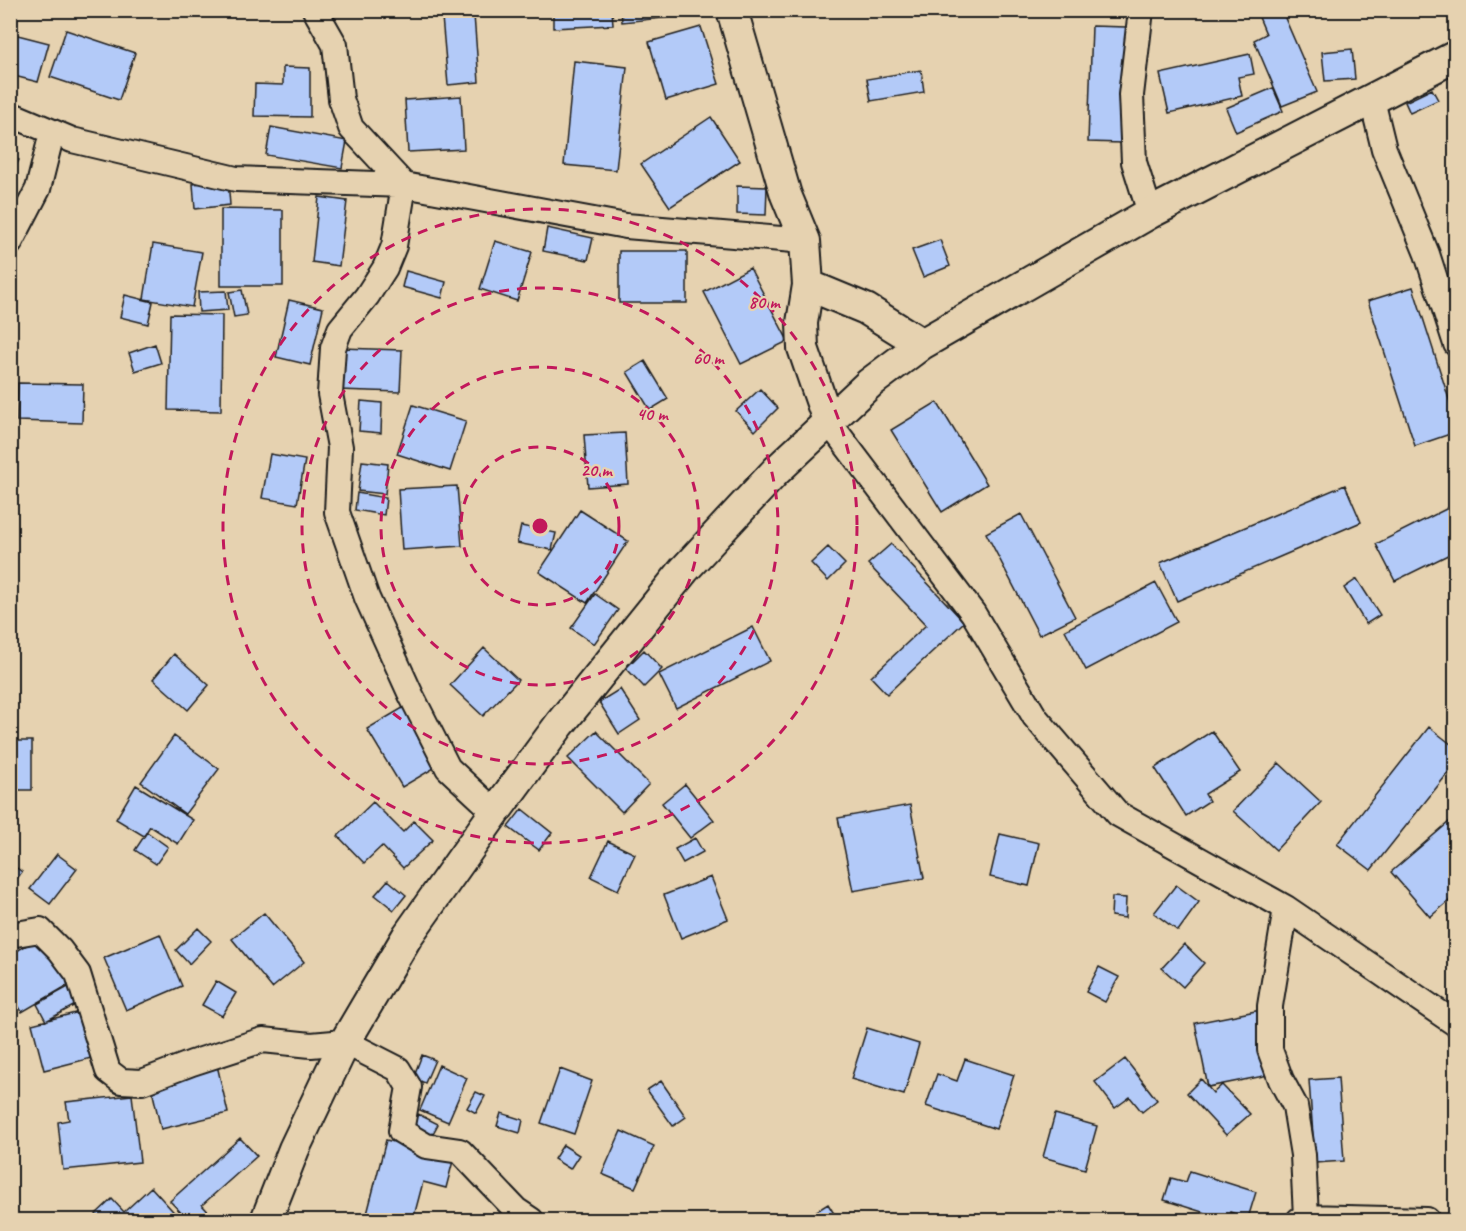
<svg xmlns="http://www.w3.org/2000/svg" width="1466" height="1231" font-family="Caveat,sans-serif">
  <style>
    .building { fill: #b3caf8; stroke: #1c1c1c; stroke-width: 1.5 }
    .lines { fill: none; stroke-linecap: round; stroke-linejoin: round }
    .minor-casing { stroke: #1c1c1c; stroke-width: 28 }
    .tertiary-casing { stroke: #1c1c1c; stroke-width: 34 }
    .minor { stroke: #e6d2b0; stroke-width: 24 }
    .tertiary { stroke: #e6d2b0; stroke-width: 30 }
    .ring { fill: none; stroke: #c2185b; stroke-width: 3; stroke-dasharray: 10 8 }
    .centre { fill: #c2185b; stroke: #e6d2b0; stroke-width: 3 }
    .ring-label { font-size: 18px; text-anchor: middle; font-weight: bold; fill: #c2185b; stroke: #e6d2b0; stroke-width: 4.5; stroke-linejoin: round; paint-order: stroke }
  </style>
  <rect width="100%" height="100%" fill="#e6d2b0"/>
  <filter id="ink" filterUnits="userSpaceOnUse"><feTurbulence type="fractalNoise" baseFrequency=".0167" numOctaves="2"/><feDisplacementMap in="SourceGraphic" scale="12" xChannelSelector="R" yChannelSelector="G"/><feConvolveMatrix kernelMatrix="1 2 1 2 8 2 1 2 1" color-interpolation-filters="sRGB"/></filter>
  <g filter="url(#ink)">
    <path class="building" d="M 553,10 L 612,10 L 613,25 L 553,28 Z
      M 621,10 L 691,10 L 692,15 L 622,22 Z
      M 1256,10 L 1302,10 L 1285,18 L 1317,92 L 1282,106 L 1254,40 L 1266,34 Z
      M 474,15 L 479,82 L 448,85 L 442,17 Z
      M 1092,26 L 1126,27 L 1122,143 L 1088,142 Z
      M 701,27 L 719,84 L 666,100 L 649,42 Z
      M 66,30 L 135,53 L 119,100 L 50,77 Z
      M 10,33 L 49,43 L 38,82 L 10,75 Z
      M 1352,49 L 1355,79 L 1325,81 L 1322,52 Z
      M 1250,54 L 1254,74 L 1238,77 L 1242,96 L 1169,113 L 1160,74 Z
      M 574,61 L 627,67 L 616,170 L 564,165 Z
      M 283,67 L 310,68 L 310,117 L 254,116 L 255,84 L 283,85 Z
      M 921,70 L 924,92 L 871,101 L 867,79 Z
      M 1273,88 L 1283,111 L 1236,132 L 1226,108 Z
      M 1432,89 L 1438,100 L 1410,113 L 1405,102 Z
      M 461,96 L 464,149 L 408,152 L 405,100 Z
      M 711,117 L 740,161 L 670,207 L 641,164 Z
      M 271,127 L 347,141 L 342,168 L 266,155 Z
      M 10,155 L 19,160 L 10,177 Z
      M 228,180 L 230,205 L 195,209 L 193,184 Z
      M 737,186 L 767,187 L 766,215 L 737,214 Z
      M 319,197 L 347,201 L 339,266 L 312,262 Z
      M 221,209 L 283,210 L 283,286 L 221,286 Z
      M 547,228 L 593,238 L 588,260 L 543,251 Z
      M 940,240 L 950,266 L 923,277 L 912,250 Z
      M 495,241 L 532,252 L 517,301 L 480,289 Z
      M 153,244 L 202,252 L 192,307 L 144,299 Z
      M 619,251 L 687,251 L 687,303 L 619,303 Z
      M 750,268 L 788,341 L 741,364 L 704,292 Z
      M 406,271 L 446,282 L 442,298 L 402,287 Z
      M 1413,287 L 1456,421 L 1456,432 L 1415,446 L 1368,301 Z
      M 242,290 L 247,315 L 234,317 L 229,292 Z
      M 226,291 L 228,310 L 199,312 L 198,292 Z
      M 125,295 L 153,302 L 148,324 L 120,317 Z
      M 289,300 L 323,308 L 310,365 L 276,357 Z
      M 170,314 L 222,315 L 221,411 L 168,410 Z
      M 155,344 L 161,363 L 135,371 L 129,353 Z
      M 341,348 L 402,350 L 400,392 L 339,390 Z
      M 645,361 L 668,399 L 650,410 L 627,372 Z
      M 18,383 L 83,384 L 82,423 L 17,421 Z
      M 760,389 L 778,408 L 755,431 L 736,411 Z
      M 361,401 L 382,403 L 381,433 L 359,431 Z
      M 937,402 L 987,484 L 942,512 L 891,430 Z
      M 413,405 L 466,421 L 450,471 L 397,454 Z
      M 625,433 L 628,484 L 588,487 L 584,435 Z
      M 270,454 L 305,460 L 297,504 L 262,498 Z
      M 362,461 L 388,464 L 385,494 L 358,491 Z
      M 1345,485 L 1361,522 L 1177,601 L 1160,563 Z
      M 457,486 L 462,546 L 402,550 L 398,489 Z
      M 357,493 L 386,498 L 384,515 L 355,510 Z
      M 1456,504 L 1456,551 L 1395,581 L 1376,544 Z
      M 580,510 L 628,541 L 587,603 L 539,572 Z
      M 1021,514 L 1075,617 L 1039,635 L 986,533 Z
      M 521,526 L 556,533 L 552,550 L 517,543 Z
      M 891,544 L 964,622 L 887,694 L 871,677 L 926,625 L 868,564 Z
      M 828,547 L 845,564 L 828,581 L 811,563 Z
      M 1357,579 L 1380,615 L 1366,624 L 1344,588 Z
      M 1156,583 L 1177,622 L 1086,670 L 1065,630 Z
      M 595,594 L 618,610 L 594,644 L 571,628 Z
      M 753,627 L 770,661 L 676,708 L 659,674 Z
      M 484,648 L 518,680 L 483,716 L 450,685 Z
      M 644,650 L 662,669 L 644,687 L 626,668 Z
      M 174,654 L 209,685 L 188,710 L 153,679 Z
      M 620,689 L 640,720 L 619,734 L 599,702 Z
      M 406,706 L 441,764 L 402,787 L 367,729 Z
      M 1429,727 L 1456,748 L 1456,763 L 1371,870 L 1337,844 Z
      M 596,731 L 649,784 L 622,812 L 568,758 Z
      M 1212,731 L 1240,772 L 1205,794 L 1209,801 L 1186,816 L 1155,768 Z
      M 174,736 L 219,769 L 185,814 L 141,782 Z
      M 10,741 L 32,741 L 32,790 L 10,790 Z
      M 1279,763 L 1321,802 L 1276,850 L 1233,811 Z
      M 685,784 L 714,820 L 690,838 L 662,803 Z
      M 136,785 L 193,820 L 178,844 L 150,826 L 144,836 L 116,819 Z
      M 373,802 L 403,832 L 414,821 L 433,840 L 403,868 L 382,846 L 364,863 L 338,836 Z
      M 910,805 L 924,878 L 853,891 L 838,818 Z
      M 522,809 L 552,833 L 539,850 L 508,827 Z
      M 1456,816 L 1456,895 L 1430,917 L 1391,872 Z
      M 147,832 L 168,847 L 156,864 L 135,850 Z
      M 1000,834 L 1039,843 L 1029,886 L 990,877 Z
      M 695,838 L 703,852 L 683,863 L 675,849 Z
      M 608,841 L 635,854 L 618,890 L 591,877 Z
      M 57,854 L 77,869 L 50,904 L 30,889 Z
      M 10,863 L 22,872 L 10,888 Z
      M 711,877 L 728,919 L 681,938 L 664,895 Z
      M 388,880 L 406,895 L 394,910 L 375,895 Z
      M 1176,885 L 1199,902 L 1178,931 L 1154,913 Z
      M 1112,897 L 1126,898 L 1125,918 L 1111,916 Z
      M 264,913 L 304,962 L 272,988 L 232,939 Z
      M 198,928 L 211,941 L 189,964 L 176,950 Z
      M 160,934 L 182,986 L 126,1010 L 104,958 Z
      M 42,936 L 70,984 L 22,1012 L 10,992 L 10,955 Z
      M 1184,944 L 1204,963 L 1183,987 L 1162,968 Z
      M 1099,967 L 1119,977 L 1105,1002 L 1086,992 Z
      M 216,981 L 236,993 L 222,1016 L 202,1005 Z
      M 70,986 L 79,1003 L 46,1021 L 37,1004 Z
      M 87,1010 L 99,1056 L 44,1070 L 32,1024 Z
      M 1261,1010 L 1274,1074 L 1208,1087 L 1195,1023 Z
      M 867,1028 L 919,1044 L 904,1095 L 851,1079 Z
      M 422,1055 L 435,1060 L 425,1083 L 413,1078 Z
      M 965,1059 L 1014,1075 L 996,1129 L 926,1106 L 937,1074 L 957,1081 Z
      M 1125,1059 L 1157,1100 L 1142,1112 L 1130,1097 L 1115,1108 L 1095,1082 Z
      M 217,1065 L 228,1113 L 161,1129 L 150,1081 Z
      M 439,1065 L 467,1078 L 448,1122 L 420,1110 Z
      M 560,1069 L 592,1081 L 574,1134 L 541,1123 Z
      M 1338,1078 L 1344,1161 L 1315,1163 L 1309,1080 Z
      M 1201,1079 L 1213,1093 L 1222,1085 L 1250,1114 L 1226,1135 L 1187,1093 Z
      M 661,1081 L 686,1117 L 673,1126 L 647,1090 Z
      M 476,1092 L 485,1096 L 476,1113 L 467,1108 Z
      M 132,1095 L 140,1162 L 63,1170 L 58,1122 L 69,1120 L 66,1102 Z
      M 501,1113 L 523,1120 L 520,1133 L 497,1126 Z
      M 418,1114 L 438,1124 L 430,1139 L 410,1129 Z
      M 1055,1114 L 1097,1126 L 1085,1169 L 1043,1157 Z
      M 621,1131 L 654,1146 L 635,1188 L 602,1174 Z
      M 240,1138 L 257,1156 L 202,1205 L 216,1220 L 188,1220 L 170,1201 Z
      M 386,1140 L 454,1157 L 446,1188 L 423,1182 L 413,1220 L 376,1220 L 366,1218 Z
      M 563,1145 L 579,1155 L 570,1169 L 554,1159 Z
      M 1190,1171 L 1256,1192 L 1248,1218 L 1230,1212 L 1228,1220 L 1164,1200 L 1171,1178 L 1186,1182 Z
      M 151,1187 L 181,1220 L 101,1220 L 96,1214 L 112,1199 L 124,1212 Z
      M 828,1204 L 838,1220 L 802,1220 Z"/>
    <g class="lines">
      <g class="minor-casing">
        <path id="minor" d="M 315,10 L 335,45 L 341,99 L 351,128 L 404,185
          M 1141,10 L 1131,95 L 1134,162 L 1150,213
          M 1372,100 L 1384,149 L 1427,254 L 1456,344
          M 10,114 L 72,140 L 236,179 L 404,185 L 626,226 L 805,241
          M 404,185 L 394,246 L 385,268 L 367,296 L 340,329 L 333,348 L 330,394 L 340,447 L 337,512 L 367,598 L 411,695 L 448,768 L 495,812
          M 10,243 L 38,189 L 52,133
          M 828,421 L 973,613 L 1035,717 L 1118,814 L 1286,908 L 1456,1024
          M 1286,908 L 1270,1006 L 1270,1050 L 1281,1080 L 1295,1106 L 1303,1155 L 1306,1217
          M 10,935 L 40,930 L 60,950 L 78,974 L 108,1071 L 121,1081 L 142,1082 L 192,1063 L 263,1040 L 311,1045 L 345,1042 L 398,1069 L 409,1087 L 401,1131 L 426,1146 L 460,1151 L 516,1210 L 531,1220
          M 1299,1220 L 1306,1217 L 1427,1220"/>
      </g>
      <g class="tertiary-casing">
        <path id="tertiary" d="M 732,10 L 786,195 L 805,241 L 808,285 L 802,323 L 803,348 L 828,421
          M 808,285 L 866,309 L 922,344
          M 266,1220 L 294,1149 L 345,1042 L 408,935 L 495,812 L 560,724 L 684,570 L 776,471 L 870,383 L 922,344 L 1150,213 L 1456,56"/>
      </g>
      <use href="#minor" class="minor"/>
      <use href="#tertiary" class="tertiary"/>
    </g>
  </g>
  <g class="ring">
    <circle cx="540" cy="526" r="79"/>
    <circle cx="540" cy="526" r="159"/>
    <circle cx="540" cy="526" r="238"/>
    <circle cx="540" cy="526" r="317"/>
  </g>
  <circle cx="540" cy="526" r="9" class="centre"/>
  <g class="ring-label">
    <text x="764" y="308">80 m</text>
    <text x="708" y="364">60 m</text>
    <text x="652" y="420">40 m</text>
    <text x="596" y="476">20 m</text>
  </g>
  <rect width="1466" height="1231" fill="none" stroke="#e6d2b0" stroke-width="36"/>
  <rect x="18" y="18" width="1430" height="1195" fill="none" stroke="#1c1c1c" stroke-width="2" filter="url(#ink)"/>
</svg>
